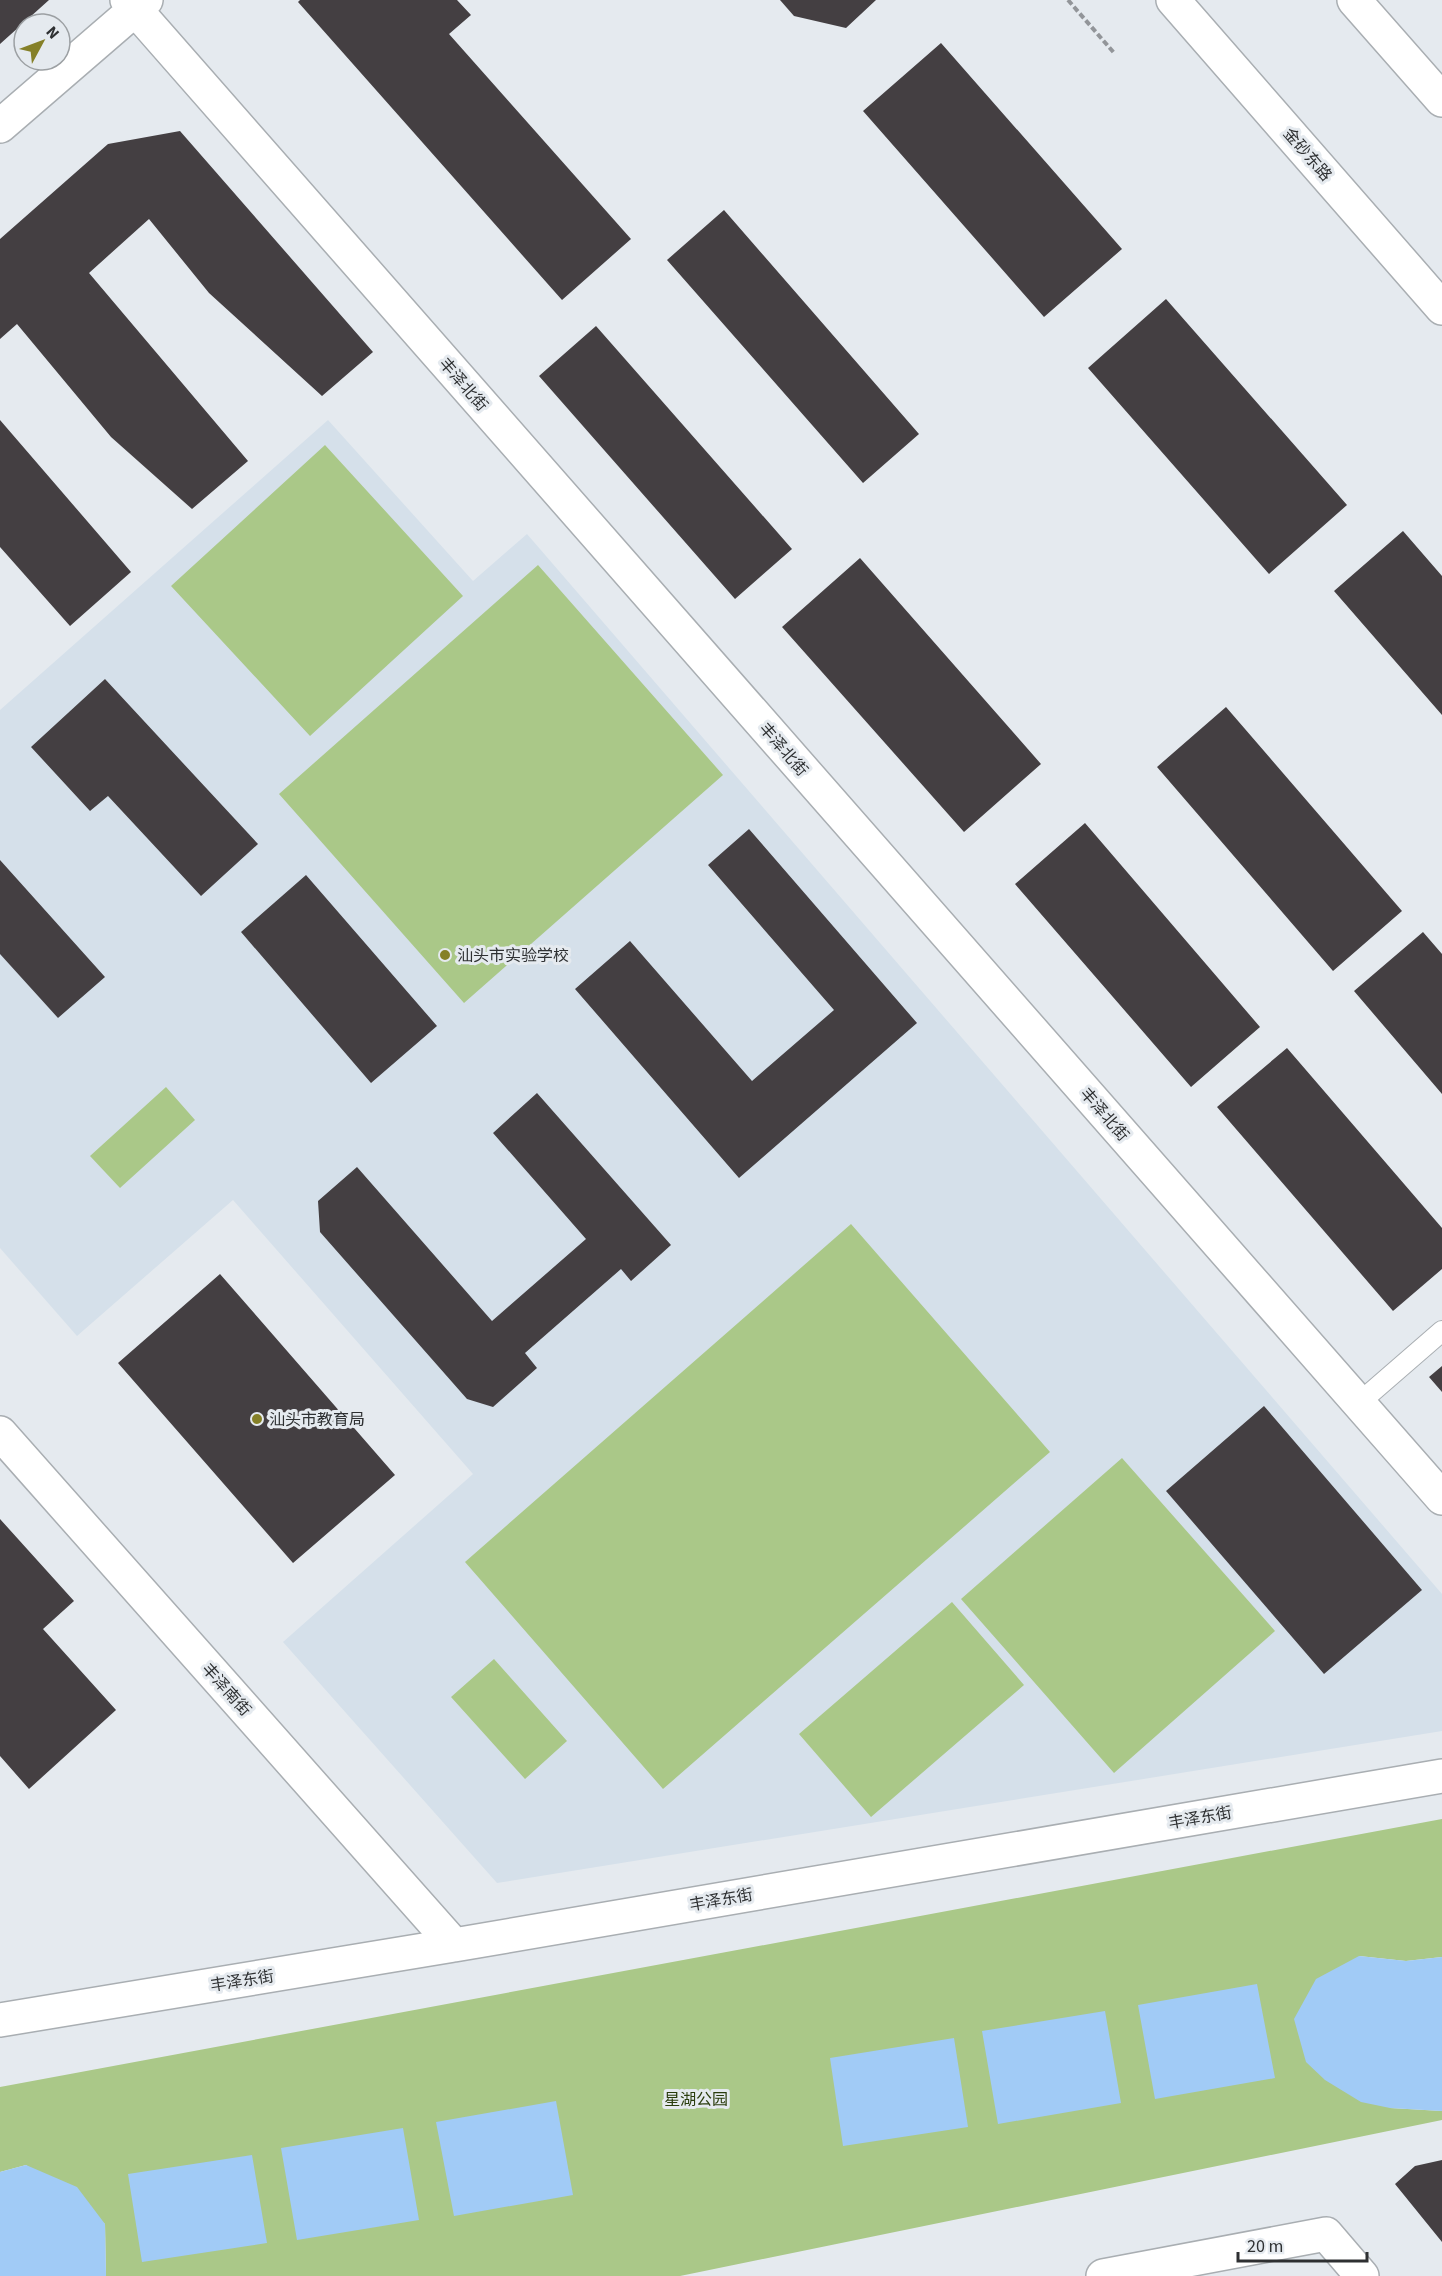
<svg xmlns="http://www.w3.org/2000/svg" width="1442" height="2276" font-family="'Source Sans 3','Noto Sans SC',sans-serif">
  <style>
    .built { fill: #d5e0ea }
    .green { fill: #aac888 }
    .water { fill: #a1cbf6 }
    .building { fill: #443f42 }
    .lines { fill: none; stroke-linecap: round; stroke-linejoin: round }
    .lane-casing { stroke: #a9aeb2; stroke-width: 22 }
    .street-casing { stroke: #a9aeb2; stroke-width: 36 }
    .primary-casing { stroke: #a9aeb2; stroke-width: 36 }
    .path { stroke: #929599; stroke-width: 4; stroke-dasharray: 6 3; stroke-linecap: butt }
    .lane { stroke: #fff; stroke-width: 20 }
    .street { stroke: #fff; stroke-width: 33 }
    .primary { stroke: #fff; stroke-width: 33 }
    .poi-dot { fill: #858028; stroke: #e5eaef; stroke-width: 2 }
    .labels { text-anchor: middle; stroke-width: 6; stroke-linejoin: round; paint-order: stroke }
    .street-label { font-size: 16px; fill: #2e3032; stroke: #e5eaef }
    .poi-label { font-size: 16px; fill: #2e3032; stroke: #e5eaef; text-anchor: start }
    .park-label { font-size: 16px; fill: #2a3d0d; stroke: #e5eaef }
  </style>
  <rect width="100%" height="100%" fill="#e5eaef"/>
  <path class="built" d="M 328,420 L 473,581 L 527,534 L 1442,1594 L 1442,1731 L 497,1883 L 283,1642 L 473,1474 L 233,1200 L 77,1336 L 0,1248 L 0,710 Z"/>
  <path class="green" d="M 325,445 L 463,596 L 310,736 L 171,586 Z
    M 538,565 L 723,775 L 464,1003 L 279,794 Z
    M 166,1087 L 195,1120 L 120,1188 L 90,1156 Z
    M 851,1224 L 1050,1452 L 663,1789 L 465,1562 Z
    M 1122,1458 L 1275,1631 L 1114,1773 L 961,1599 Z
    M 952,1602 L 1024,1685 L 871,1817 L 799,1734 Z
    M 494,1659 L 567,1741 L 525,1779 L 451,1697 Z
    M 1442,1819 L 1442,1957 L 1406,1961 L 1359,1956 L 1390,2108 L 1442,2111 L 1442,2120 L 680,2276 L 106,2276 L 105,2224 L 26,2165 L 0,2172 L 0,2087 Z"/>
  <path class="water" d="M 1359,1956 L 1406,1961 L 1442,1957 L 1442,2111 L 1390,2108 L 1361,2102 L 1325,2080 L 1306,2062 L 1294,2019 L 1316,1979 Z
    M 1257,1984 L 1275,2078 L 1155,2099 L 1138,2005 Z
    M 1105,2011 L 1121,2103 L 998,2124 L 982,2031 Z
    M 954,2038 L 968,2127 L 843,2146 L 830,2058 Z
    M 556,2101 L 573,2195 L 454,2216 L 436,2122 Z
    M 403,2128 L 419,2220 L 297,2240 L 281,2148 Z
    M 252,2155 L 267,2243 L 142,2262 L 128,2174 Z
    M 26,2165 L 77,2187 L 105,2224 L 106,2276 L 0,2276 L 0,2172 Z"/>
  <path class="building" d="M 0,0 L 49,0 L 0,44 Z
    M 300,0 L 457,0 L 471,15 L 449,34 L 631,239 L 562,300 L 298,2 Z
    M 780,0 L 876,0 L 846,28 L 794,16 Z
    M 941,43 L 1122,249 L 1044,317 L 863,111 Z
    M 180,131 L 373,352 L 322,396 L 209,293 L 149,219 L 89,273 L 248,461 L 192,509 L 111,437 L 17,324 L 0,339 L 0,239 L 108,144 Z
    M 724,210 L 919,434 L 863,483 L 667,260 Z
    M 1166,299 L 1347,505 L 1269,574 L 1088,368 Z
    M 596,326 L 792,549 L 735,599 L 539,376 Z
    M 0,420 L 131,572 L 70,626 L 0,547 Z
    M 1403,531 L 1442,576 L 1442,715 L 1334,591 Z
    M 860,558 L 1041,764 L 964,832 L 782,627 Z
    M 105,679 L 258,844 L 201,896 L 108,796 L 90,811 L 31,747 Z
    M 1226,707 L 1402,911 L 1333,971 L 1157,767 Z
    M 1085,823 L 1260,1027 L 1191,1087 L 1015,884 Z
    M 749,829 L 917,1023 L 739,1178 L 575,989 L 630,941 L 752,1081 L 834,1010 L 708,865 Z
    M 0,860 L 105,977 L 58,1018 L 0,954 Z
    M 306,875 L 437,1026 L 371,1083 L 241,932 Z
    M 1423,932 L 1442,954 L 1442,1094 L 1354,991 Z
    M 1287,1048 L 1442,1228 L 1442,1269 L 1393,1311 L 1217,1107 Z
    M 537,1093 L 671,1245 L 631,1281 L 621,1269 L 525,1353 L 537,1368 L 493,1407 L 467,1399 L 320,1232 L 318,1201 L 357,1167 L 492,1321 L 586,1239 L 493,1133 Z
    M 220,1274 L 395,1475 L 293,1563 L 118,1363 Z
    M 1442,1366 L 1442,1392 L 1429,1377 Z
    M 1264,1406 L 1422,1590 L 1324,1674 L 1166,1491 Z
    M 0,1519 L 74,1601 L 43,1629 L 116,1710 L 29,1789 L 0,1756 Z
    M 1442,2160 L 1442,2242 L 1395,2184 L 1415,2166 Z"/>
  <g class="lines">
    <g class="lane-casing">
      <path id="lane" d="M 1359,1403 L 1442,1331"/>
    </g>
    <g class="street-casing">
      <path id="street" d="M 127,0 L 1442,1498
        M 0,126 L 146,0
        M 0,1433 L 454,1945
        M 0,2020 L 454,1945 L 1442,1776
        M 1103,2276 L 1326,2234 L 1362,2276"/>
    </g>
    <g class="primary-casing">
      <path id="primary" d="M 1173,0 L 1442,308
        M 1354,0 L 1442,100"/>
    </g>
    <path class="path" d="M 1068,0 L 1115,54"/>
    <use href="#lane" class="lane"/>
    <use href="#street" class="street"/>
    <use href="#primary" class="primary"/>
  </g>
  <g class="poi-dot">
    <circle cx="445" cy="955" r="6"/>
    <circle cx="257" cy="1419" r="6"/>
  </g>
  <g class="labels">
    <g class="street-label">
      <text transform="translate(1308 154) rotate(49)" y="6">金砂东路</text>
      <text transform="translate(464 384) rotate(49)" y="6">丰泽北街</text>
      <text transform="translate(784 749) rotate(49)" y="6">丰泽北街</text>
      <text transform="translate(1105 1114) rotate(49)" y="6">丰泽北街</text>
      <text transform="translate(227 1689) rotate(48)" y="6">丰泽南街</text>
      <text transform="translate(1200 1817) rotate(-10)" y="6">丰泽东街</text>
      <text transform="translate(721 1899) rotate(-10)" y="6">丰泽东街</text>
      <text transform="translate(242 1980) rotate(-9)" y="6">丰泽东街</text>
    </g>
    <g class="poi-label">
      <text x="457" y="961">汕头市实验学校</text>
      <text x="269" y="1425">汕头市教育局</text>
    </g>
    <g class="park-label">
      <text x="696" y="2105">星湖公园</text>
    </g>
  </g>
  <g transform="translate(42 42) rotate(49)"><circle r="28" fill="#e5eaef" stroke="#9ca0a3" stroke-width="1.5"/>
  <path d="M0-4.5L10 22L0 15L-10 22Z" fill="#858028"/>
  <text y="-9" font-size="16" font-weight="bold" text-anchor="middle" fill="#2e3032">N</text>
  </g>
  <path d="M1238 2252v9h129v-9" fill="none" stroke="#2e3032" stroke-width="3"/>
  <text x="1247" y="2252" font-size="18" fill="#2e3032" stroke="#e5eaef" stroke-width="4.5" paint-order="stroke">20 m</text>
</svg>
